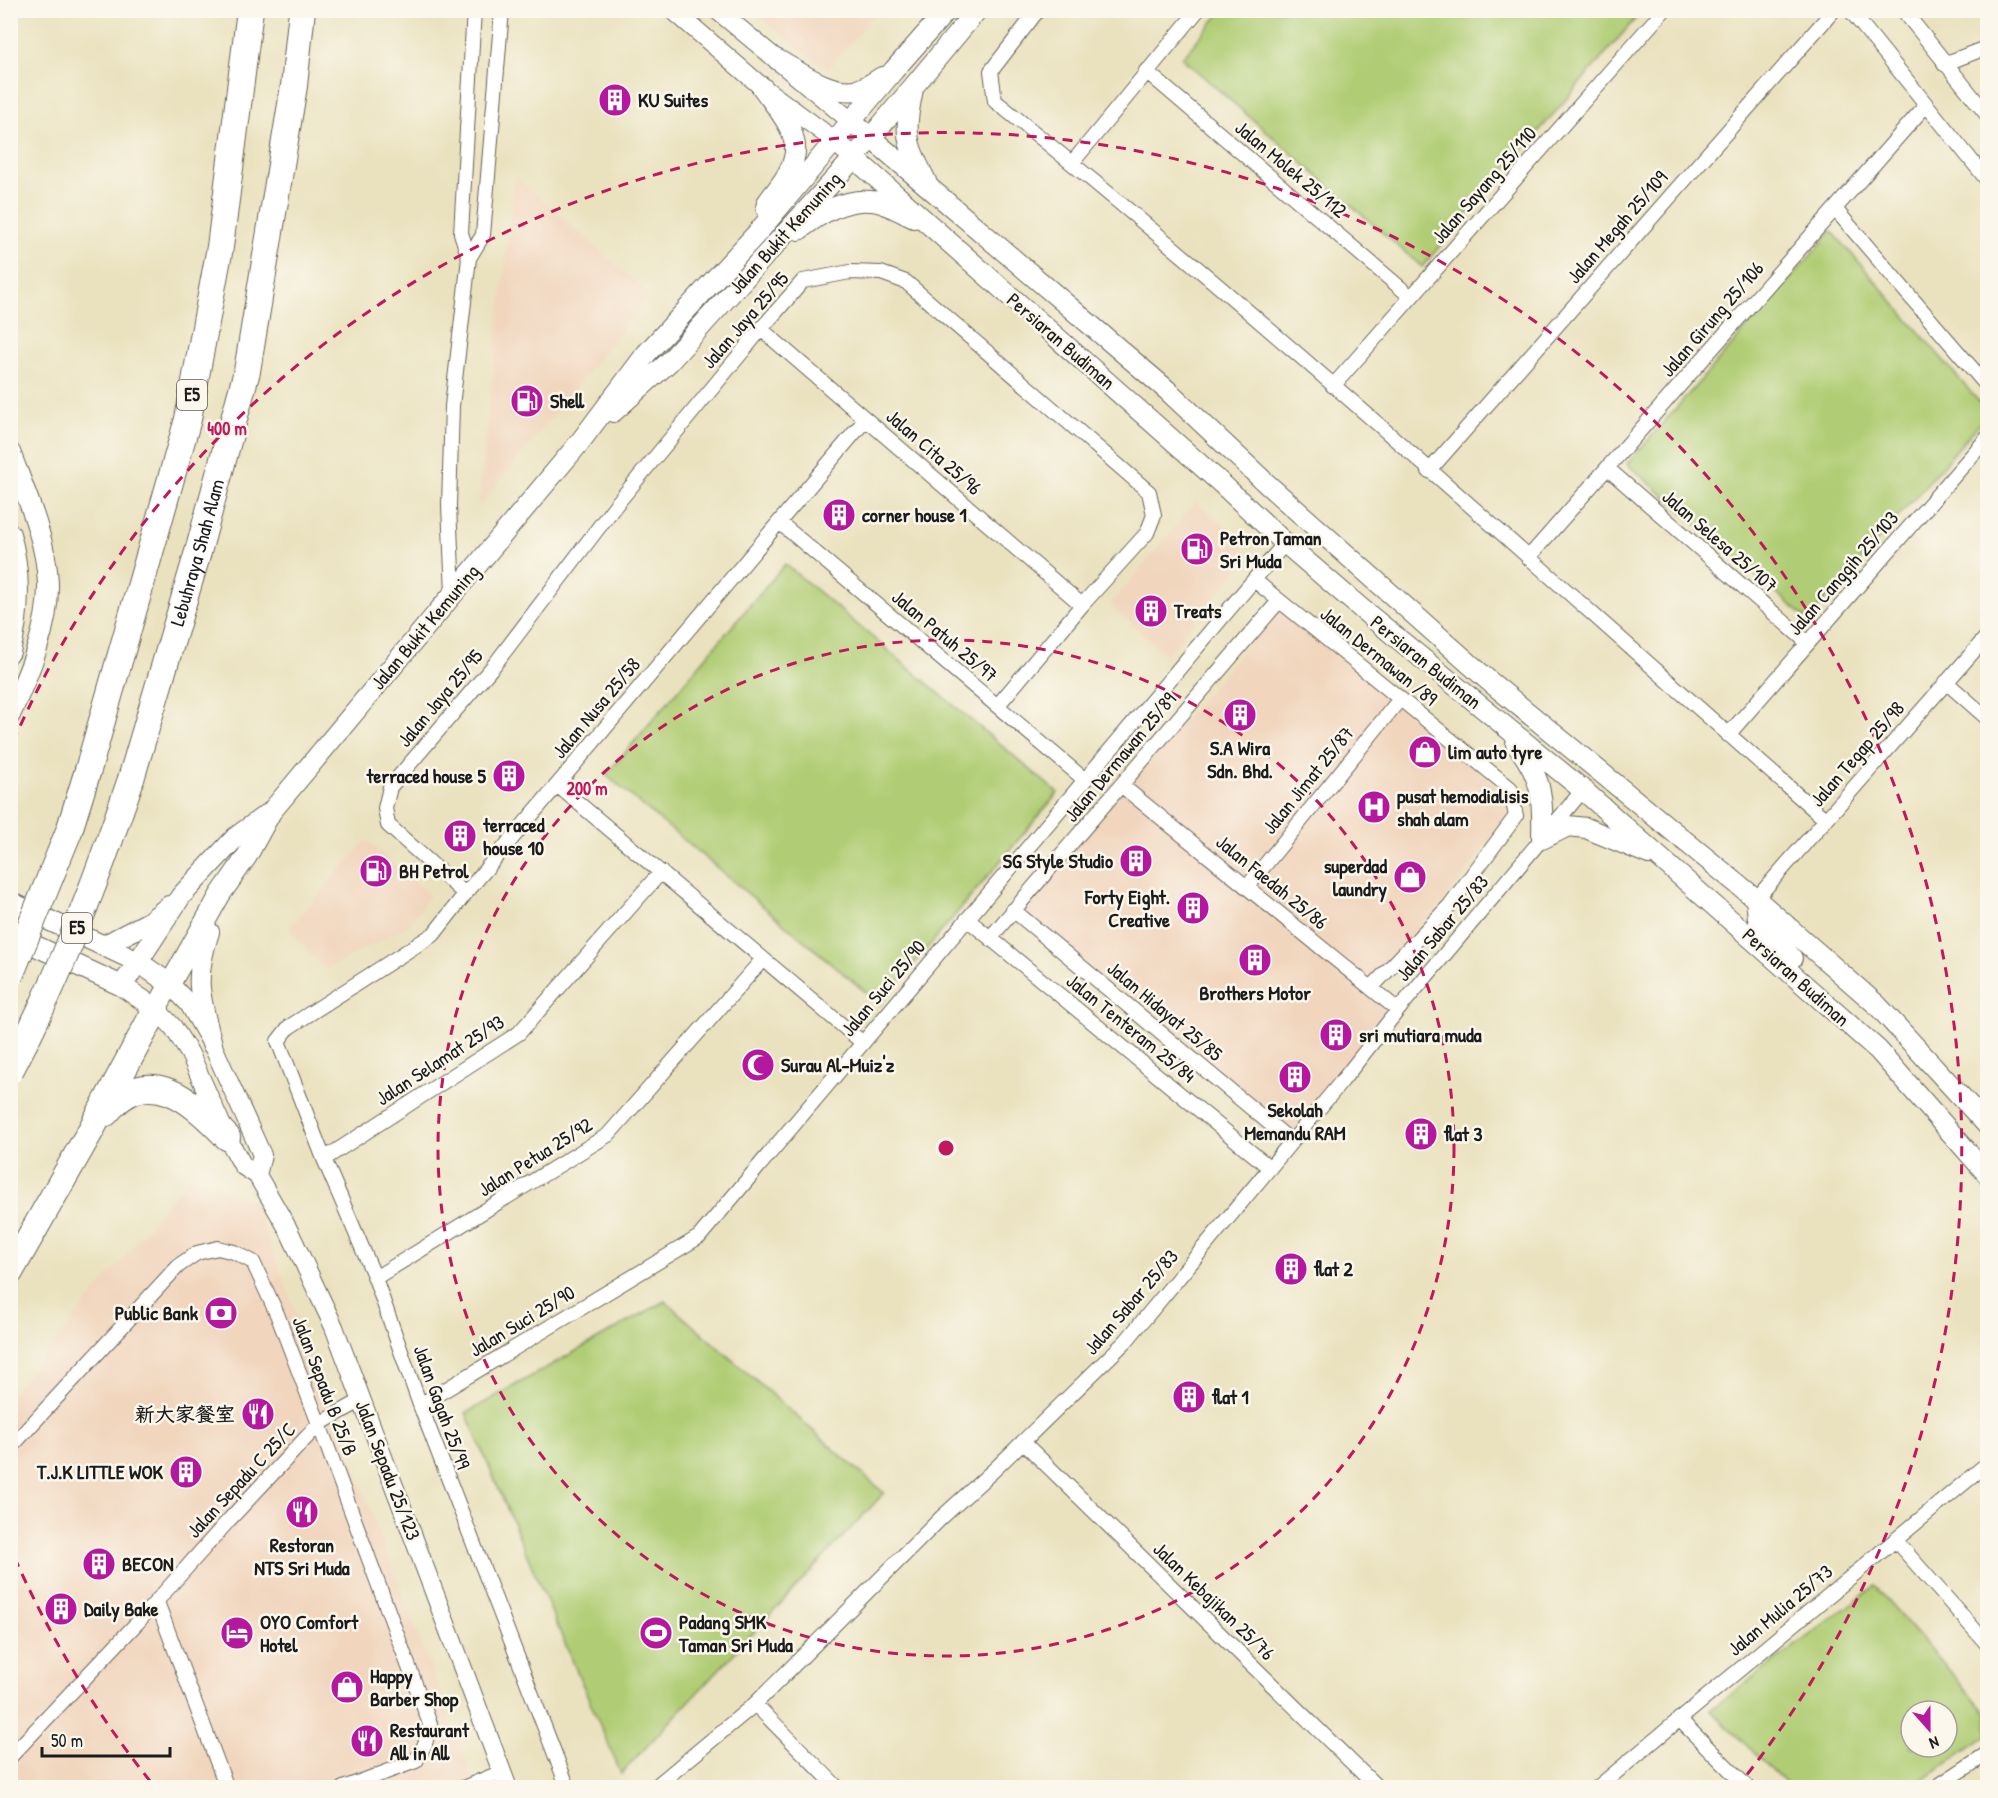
<svg xmlns="http://www.w3.org/2000/svg" width="1998" height="1798" font-family="'Patrick Hand','LXGW WenKai TC',sans-serif">
  <style>
    .built { fill: #f1d5bd }
    .green { fill: #b0cd74; stroke: #667448; stroke-width: 1.5; fill-rule: evenodd }
    .lines { fill: none; stroke-linecap: round; stroke-linejoin: round }
    .minor-casing { stroke: #646155; stroke-width: 16 }
    .tertiary-casing { stroke: #646155; stroke-width: 20 }
    .secondary-casing { stroke: #646155; stroke-width: 22 }
    .motorway-casing { stroke: #646155; stroke-width: 28 }
    .minor { stroke: #fff; stroke-width: 14 }
    .tertiary { stroke: #fff; stroke-width: 18 }
    .secondary { stroke: #fff; stroke-width: 20 }
    .motorway { stroke: #fff; stroke-width: 26 }
    .motorway-bridge-casing { stroke: #646155; stroke-width: 28; stroke-linecap: butt }
    .motorway-bridge { stroke: #fff; stroke-width: 26 }
    .ring { fill: none; stroke: #c2185b; stroke-width: 3; stroke-dasharray: 10 8 }
    .labels { text-anchor: middle; stroke-width: 5; stroke-linejoin: round; paint-order: stroke }
    .shield { fill: #fbf7ec; stroke: #5f5e5a; stroke-width: 1.5 }
    .shield-label { font-size: 18px; font-weight: bold; fill: #1c1c1c }
    .poi-label { font-size: 20px; font-weight: bold; fill: #1c1c1c; stroke: #fbf7ec; text-anchor: start }
    .street-label { font-size: 20px; fill: #1c1c1c; stroke: #fbf7ec }
    .centre { fill: #c2185b; stroke: #fbf7ec; stroke-width: 3 }
    .ring-label { font-size: 18px; text-anchor: middle; font-weight: bold; fill: #c2185b; stroke: #fbf7ec; stroke-width: 5; stroke-linejoin: round; paint-order: stroke }
  </style>
  <rect width="100%" height="100%" fill="#fbf7ec"/>
  <filter id="ink" filterUnits="userSpaceOnUse"><feTurbulence type="fractalNoise" baseFrequency=".0167" numOctaves="2"/><feDisplacementMap in="SourceGraphic" scale="12" xChannelSelector="R" yChannelSelector="G"/><feConvolveMatrix kernelMatrix="1 2 1 2 8 2 1 2 1" color-interpolation-filters="sRGB"/></filter>
  <filter id="wash" filterUnits="userSpaceOnUse"><feTurbulence type="fractalNoise" baseFrequency=".008" numOctaves="4" result="noise"/><feDisplacementMap in="SourceGraphic" scale="24" xChannelSelector="R" yChannelSelector="G"/><feGaussianBlur stdDeviation="1.35" result="paint"/><feColorMatrix in="noise" values="0 0 0 0 0 0 0 0 0 0 0 0 0 0 0 0 0 1.4 0 .05"/><feComposite in="paint" operator="in"/></filter>
  <g filter="url(#wash)">
    <rect width="100%" height="100%" fill="#eae2bf"/>
    <path class="built" d="M 751,11 L 877,10 L 877,11 L 827,70 Z
      M 515,176 L 650,295 L 478,508 Z
      M 1196,502 L 1241,540 L 1246,560 L 1166,655 L 1110,605 Z
      M 1279,609 L 1504,792 L 1509,814 L 1444,902 L 1361,987 L 1388,1012 L 1291,1133 L 1022,910 Z
      M 366,840 L 430,895 L 409,925 L 325,970 L 289,929 Z
      M 190,1176 L 254,1202 L 476,1787 L 11,1788 L 11,1396 Z"/>
    <path class="green" d="M 1222,11 L 1222,10 L 1642,11 L 1422,267 L 1182,58 Z
      M 1832,231 L 1987,411 L 1987,415 L 1808,620 L 1627,464 Z
      M 785,564 L 1058,793 L 880,1004 L 606,775 Z
      M 665,1301 L 884,1493 L 621,1774 L 466,1413 Z
      M 1875,1586 L 1987,1714 L 1987,1735 L 1912,1787 L 1790,1787 L 1710,1710 ZM 1911,1711 L 1947,1711 L 1947,1747 L 1911,1747 Z"/>
  </g>
  <g filter="url(#ink)">
    <g class="lines">
      <g class="minor-casing">
        <path id="minor" d="M 1038,10 L 991,71 L 995,101 C 1281,330 1550,579 1826,820
          M 1850,10 L 1988,181
          M 1903,10 L 1988,116
          M 1944,64 L 1988,47
          M 1146,71 L 1411,297
          M 1072,163 L 1198,10
          M 1835,209 L 1988,387
          M 469,258 L 483,235 L 502,10
          M 761,329 L 1082,605
          M 1333,386 L 1664,10
          M 1607,468 L 1808,643
          M 1429,471 L 1834,10
          M 779,522 L 1085,780
          M 1528,558 L 1926,105
          M 1254,580 L 1510,788 L 1516,816 L 1450,905 L 1371,988
          M 453,592 L 449,506 L 452,406 L 469,258 L 461,233 L 474,10
          M 1946,682 L 1988,719
          M 1728,735 L 1988,437
          M 557,785 L 863,1043
          M 1121,785 L 1398,1010
          M 1247,887 L 1400,699
          M 465,894 L 388,825 L 385,808 L 390,787 L 495,664 L 615,506 L 761,329 L 803,281 L 850,272 L 881,273 L 906,282 L 1149,492 L 1154,515 L 1147,533 L 1082,605 L 998,705
          M 1756,899 L 1988,635
          M 1013,910 L 1292,1142
          M 967,919 L 1270,1168
          M 990,938 L 1279,601
          M 324,1159 L 519,1033 L 661,872
          M 375,1278 L 608,1135 L 763,959
          M 420,1405 L 699,1237 L 1285,543
          M 1023,1442 L 1378,1788
          M 10,1448 L 178,1266 L 197,1253 L 218,1248 L 234,1252 L 253,1262 L 277,1314 L 319,1424 L 430,1724 L 425,1744 L 416,1761 L 343,1788
          M 1895,1540 L 1988,1645
          M 157,1602 L 227,1788
          M 755,1704 L 838,1788
          M 1679,1719 L 1748,1788
          M 10,1757 L 137,1623 L 229,1520 L 319,1424 L 362,1400
          M 463,1788 L 502,1772
          M 568,1788 L 420,1405 L 375,1278 L 324,1159 L 278,1041 L 289,1027 L 434,934 L 465,894 L 866,419
          M 654,1788 L 755,1704 L 941,1518 L 995,1469 L 1126,1341 L 1342,1081 L 1398,1010 L 1583,790
          M 1597,1788 L 1988,1463
          M 1935,1788 L 1988,1753"/>
      </g>
      <g class="tertiary-casing">
        <path id="tertiary" d="M 673,10 L 762,87 L 835,141
          M 717,10 L 851,121
          M 170,984 L 189,1004 L 212,1044 L 262,1155 L 257,1175
          M 156,1009 L 173,1027 L 190,1054 L 227,1137 L 243,1166 L 257,1175 L 288,1229 L 334,1327 L 508,1788"/>
      </g>
      <g class="secondary-casing">
        <path id="secondary" d="M 778,60 C 801,73 829,94 856,90 C 866,88 874,82 882,77
          M 762,87 C 775,106 801,133 794,158 C 790,175 777,189 767,203 L 766,208
          M 913,89 C 904,134 905,140 926,181
          M 851,121 L 1167,390 L 1268,485 L 1489,681 L 1756,899 L 1877,1005 L 1988,1126
          M 835,141 L 1222,484 L 1285,543 L 1363,610 L 1583,790 L 1878,1050 L 1988,1175
          M 799,230 C 819,214 844,198 871,201 C 883,201 903,213 914,218
          M 613,412 L 669,362 L 760,261 L 854,158 L 977,10
          M 10,452 C 25,492 47,541 48,584 C 49,629 28,674 10,715
          M 10,534 C 21,573 20,613 10,652
          M 1516,744 C 1543,778 1543,798 1542,839 L 1568,826 L 1586,828 L 1649,854
          M 1756,899 L 1758,918 L 1764,928 L 1792,958
          M 10,902 L 138,962 L 170,984
          M 209,932 C 193,980 200,997 212,1044
          M 10,934 L 122,986 L 156,1009 L 220,895 L 247,856 L 271,812 L 580,442 L 646,354 L 759,231 L 894,70 L 947,10
          M 105,945 L 149,922 L 169,906
          M 122,986 L 181,896 L 236,837 L 266,815"/>
      </g>
      <g class="motorway-casing">
        <g id="motorway">
          <path d="M 88,770 L 188,419 L 220,247 L 250,10"/>
          <path id="s1" d="M 131,779 L 198,552 L 247,371 L 294,86 L 302,10"/>
          <path d="M 106,1113 C 149,1060 193,1102 227,1137"/>
          <path d="M 10,1272 L 91,1130 L 156,1009"/>
        </g>
      </g>
      <use href="#minor" class="minor"/>
      <use href="#tertiary" class="tertiary"/>
      <use href="#secondary" class="secondary"/>
      <use href="#motorway" class="motorway"/>
      <g class="motorway-bridge-casing">
        <path id="motorway-bridge" d="M 10,976 L 69,831 L 88,770
          M 10,1071 C 60,977 97,879 131,779"/>
      </g>
      <use href="#motorway-bridge" class="motorway-bridge"/>
    </g>
  </g>
  <g class="ring">
    <circle cx="946" cy="1148" r="508"/>
    <path d="M150 1781A1017 1017 0 0 1 13 1554M13 742A1017 1017 0 1 1 1742 1781"/>
  </g>
  <defs>
    <g id="building-disc" transform="scale(1.725)"><circle r="9.5" fill="#b5179e" stroke="#fbf7ec"/><path d="M-4-6H4V6H1V3H-1V6H-4ZM-2.5-4.3h1.7v1.8h-1.7ZM.8-4.3h1.7v1.8H.8ZM-2.5-1h1.7V.8h-1.7ZM.8-1h1.7V.8H.8Z" fill="#fff"/></g>
    <g id="fuel-disc" transform="scale(1.725)"><circle r="9.5" fill="#b5179e" stroke="#fbf7ec"/><path d="M-5.5-6h7V0h2V4h1.3V-2.5L3-4.5l.8-.8L6-3V5H2.5V1h-1V6h-7ZM-4.2-4.7v3.2H.2V-4.7Z" fill="#fff"/></g>
    <g id="shop-disc" transform="scale(1.725)"><circle r="9.5" fill="#b5179e" stroke="#fbf7ec"/><path d="M-5-2.5h2.3a2.7 3.5 0 0 1 5.4 0H5L5.5 6h-11ZM-1.5-2.5h3a1.5 2.3 0 0 0-3 0Z" fill="#fff"/></g>
    <g id="hospital-disc" transform="scale(1.725)"><circle r="9.5" fill="#b5179e" stroke="#fbf7ec"/><path d="M-5-5h3v3.5h4V-5h3V5h-3V1.5h-4V5h-3Z" fill="#fff"/></g>
    <g id="mosque-disc" transform="scale(1.725)"><circle r="9.5" fill="#b5179e" stroke="#fbf7ec"/><path d="M3.5-4.9A6 6 0 1 0 3.5 4.9A5 5 0 1 1 3.5-4.9Z" fill="#fff"/></g>
    <g id="bank-disc" transform="scale(1.725)"><circle r="9.5" fill="#b5179e" stroke="#fbf7ec"/><path d="M-6-4H6V4H-6ZM0-2.3a2.3 2.3 0 1 0 0 4.6a2.3 2.3 0 1 0 0-4.6Z" fill="#fff"/></g>
    <g id="restaurant-disc" transform="scale(1.725)"><circle r="9.5" fill="#b5179e" stroke="#fbf7ec"/><path d="M-5-6h1v4h1v-4h1v4h1v-4h1v5L-1.5 .5V6h-2V.5L-5-1ZM5-6V6H3V1.5H1.5Q1.5-4 5-6Z" fill="#fff"/></g>
    <g id="hotel-disc" transform="scale(1.725)"><circle r="9.5" fill="#b5179e" stroke="#fbf7ec"/><path d="M-6-4.5h1.5V1H6V5H4.5V3h-9V5H-6ZM-4 0a1.8 1.8 0 1 1 3.6 0ZM.5 0V-2.5h3Q6-2.5 6 0Z" fill="#fff"/></g>
    <g id="stadium-disc" transform="scale(1.725)"><circle r="9.5" fill="#b5179e" stroke="#fbf7ec"/><path d="M0-5a6.5 5 0 1 0 0 10a6.5 5 0 1 0 0-10ZM-3.5-1.8h7v3.6h-7Z" fill="#fff"/></g>
  </defs>
  <g fill-rule="evenodd">
    <use href="#building-disc" x="615" y="100"/>
    <use href="#fuel-disc" x="527" y="401"/>
    <use href="#building-disc" x="839" y="515"/>
    <use href="#fuel-disc" x="1197" y="549"/>
    <use href="#building-disc" x="1151" y="611"/>
    <use href="#building-disc" x="1240" y="715"/>
    <use href="#shop-disc" x="1425" y="752"/>
    <use href="#building-disc" x="509" y="776"/>
    <use href="#hospital-disc" x="1374" y="807"/>
    <use href="#building-disc" x="460" y="836"/>
    <use href="#building-disc" x="1136" y="861"/>
    <use href="#fuel-disc" x="376" y="871"/>
    <use href="#shop-disc" x="1410" y="877"/>
    <use href="#building-disc" x="1193" y="908"/>
    <use href="#building-disc" x="1255" y="960"/>
    <use href="#building-disc" x="1336" y="1035"/>
    <use href="#mosque-disc" x="758" y="1065"/>
    <use href="#building-disc" x="1295" y="1077"/>
    <use href="#building-disc" x="1421" y="1134"/>
    <use href="#building-disc" x="1291" y="1269"/>
    <use href="#bank-disc" x="221" y="1313"/>
    <use href="#building-disc" x="1189" y="1397"/>
    <use href="#restaurant-disc" x="258" y="1414"/>
    <use href="#building-disc" x="186" y="1472"/>
    <use href="#restaurant-disc" x="302" y="1512"/>
    <use href="#building-disc" x="99" y="1564"/>
    <use href="#building-disc" x="61" y="1609"/>
    <use href="#hotel-disc" x="237" y="1633"/>
    <use href="#stadium-disc" x="656" y="1633"/>
    <use href="#shop-disc" x="347" y="1687"/>
    <use href="#restaurant-disc" x="367" y="1741"/>
  </g>
  <g class="labels">
    <g class="shield">
      <rect x="177" y="380" width="30" height="30" rx="4.5"/>
      <rect x="62" y="913" width="30" height="30" rx="4.5"/>
    </g>
    <g class="shield-label">
      <text x="192" y="401">E5</text>
      <text x="77" y="934">E5</text>
    </g>
    <g class="poi-label">
      <text x="638" y="107">KU Suites</text>
      <text x="550" y="408">Shell</text>
      <text x="862" y="522">corner house 1</text>
      <text x="1220" y="545">Petron Taman<tspan x="1220" dy="23">Sri Muda</tspan></text>
      <text x="1174" y="618">Treats</text>
      <text x="1240" y="755" text-anchor="middle">S.A Wira<tspan x="1240" dy="23">Sdn. Bhd.</tspan></text>
      <text x="1448" y="759">lim auto tyre</text>
      <text x="486" y="783" text-anchor="end">terraced house 5</text>
      <text x="1397" y="803">pusat hemodialisis<tspan x="1397" dy="23">shah alam</tspan></text>
      <text x="483" y="832">terraced<tspan x="483" dy="23">house 10</tspan></text>
      <text x="1113" y="868" text-anchor="end">SG Style Studio</text>
      <text x="1387" y="873" text-anchor="end">superdad<tspan x="1387" dy="23">laundry</tspan></text>
      <text x="399" y="878">BH Petrol</text>
      <text x="1170" y="904" text-anchor="end">Forty Eight.<tspan x="1170" dy="23">Creative</tspan></text>
      <text x="1255" y="1000" text-anchor="middle">Brothers Motor</text>
      <text x="1359" y="1042">sri mutiara muda</text>
      <text x="781" y="1072">Surau Al-Muiz'z</text>
      <text x="1295" y="1117" text-anchor="middle">Sekolah<tspan x="1295" dy="23">Memandu RAM</tspan></text>
      <text x="1444" y="1141">flat 3</text>
      <text x="1314" y="1276">flat 2</text>
      <text x="198" y="1320" text-anchor="end">Public Bank</text>
      <text x="1212" y="1404">flat 1</text>
      <text x="235" y="1421" text-anchor="end">新大家餐室</text>
      <text x="163" y="1479" text-anchor="end">T.J.K LITTLE WOK</text>
      <text x="302" y="1552" text-anchor="middle">Restoran<tspan x="302" dy="23">NTS Sri Muda</tspan></text>
      <text x="122" y="1571">BECON</text>
      <text x="84" y="1616">Daily Bake</text>
      <text x="260" y="1629">OYO Comfort<tspan x="260" dy="23">Hotel</tspan></text>
      <text x="679" y="1629">Padang SMK<tspan x="679" dy="23">Taman Sri Muda</tspan></text>
      <text x="370" y="1683">Happy<tspan x="370" dy="23">Barber Shop</tspan></text>
      <text x="390" y="1737">Restaurant<tspan x="390" dy="23">All in All</tspan></text>
    </g>
    <g class="street-label">
      <text transform="translate(1291 169) rotate(40)" y="7">Jalan Molek 25/112</text>
      <text transform="translate(1484 185) rotate(-49)" y="7">Jalan Sayang 25/110</text>
      <text transform="translate(1617 227) rotate(-49)" y="7">Jalan Megah 25/109</text>
      <text transform="translate(785 233) rotate(-48)" y="7">Jalan Bukit Kemuning</text>
      <text transform="translate(1712 319) rotate(-49)" y="7">Jalan Girung 25/106</text>
      <text transform="translate(745 320) rotate(-49)" y="7">Jalan Jaya 25/95</text>
      <text transform="translate(1061 341) rotate(41)" y="7">Persiaran Budiman</text>
      <text transform="translate(934 452) rotate(41)" y="7">Jalan Cita 25/96</text>
      <text transform="translate(1720 541) rotate(41)" y="7">Jalan Selesa 25/107</text>
      <text dy="7" stroke="none"><textPath href="#s1" startOffset="236">Lebuhraya Shah Alam</textPath></text>
      <text transform="translate(1843 573) rotate(-49)" y="7">Jalan Canggih 25/103</text>
      <text transform="translate(425 627) rotate(-50)" y="7">Jalan Bukit Kemuning</text>
      <text transform="translate(945 636) rotate(40)" y="7">Jalan Patuh 25/97</text>
      <text transform="translate(1379 656) rotate(39)" y="7">Jalan Dermawan /89</text>
      <text transform="translate(1426 662) rotate(39)" y="7">Persiaran Budiman</text>
      <text transform="translate(440 698) rotate(-50)" y="7">Jalan Jaya 25/95</text>
      <text transform="translate(596 708) rotate(-50)" y="7">Jalan Nusa 25/58</text>
      <text transform="translate(1857 754) rotate(-49)" y="7">Jalan Tegap 25/98</text>
      <text transform="translate(1120 757) rotate(-50)" y="7">Jalan Dermawan 25/89</text>
      <text transform="translate(1308 780) rotate(-51)" y="7">Jalan Jimat 25/87</text>
      <text transform="translate(1272 882) rotate(39)" y="7">Jalan Faedah 25/86</text>
      <text transform="translate(1442 928) rotate(-50)" y="7">Jalan Sabar 25/83</text>
      <text transform="translate(1796 977) rotate(42)" y="7">Persiaran Budiman</text>
      <text transform="translate(883 988) rotate(-50)" y="7">Jalan Suci 25/90</text>
      <text transform="translate(1165 1011) rotate(40)" y="7">Jalan Hidayat 25/85</text>
      <text transform="translate(1131 1028) rotate(39)" y="7">Jalan Tenteram 25/84</text>
      <text transform="translate(440 1060) rotate(-33)" y="7">Jalan Selamat 25/93</text>
      <text transform="translate(535 1157) rotate(-32)" y="7">Jalan Petua 25/92</text>
      <text transform="translate(1131 1302) rotate(-49)" y="7">Jalan Sabar 25/83</text>
      <text transform="translate(522 1321) rotate(-31)" y="7">Jalan Suci 25/90</text>
      <text transform="translate(325 1386) rotate(69)" y="7">Jalan Sepadu B 25/B</text>
      <text transform="translate(442 1407) rotate(70)" y="7">Jalan Gagah 25/99</text>
      <text transform="translate(388 1470) rotate(69)" y="7">Jalan Sepadu 25/123</text>
      <text transform="translate(241 1480) rotate(-47)" y="7">Jalan Sepadu C 25/C</text>
      <text transform="translate(1214 1601) rotate(44)" y="7">Jalan Kebajikan 25/76</text>
      <text transform="translate(1780 1610) rotate(-40)" y="7">Jalan Mulia 25/73</text>
    </g>
  </g>
  <circle cx="946" cy="1148" r="9" class="centre"/>
  <g class="ring-label">
    <text x="227" y="435">400 m</text>
    <text x="587" y="795">200 m</text>
  </g>
  <rect width="1998" height="1798" fill="none" stroke="#fbf7ec" stroke-width="36"/>
  <g transform="translate(1929 1729) rotate(159)"><circle r="28" fill="#fbf7ec" stroke="#a29f99" stroke-width="1.5"/>
  <path d="M0-4.5L10 22L0 15L-10 22Z" fill="#b5179e"/>
  <text y="-9" font-size="16" font-weight="bold" text-anchor="middle" fill="#1c1c1c">N</text>
  </g>
  <path d="M42 1747v9h128v-9" fill="none" stroke="#1c1c1c" stroke-width="3"/>
  <text x="51" y="1747" font-size="18" fill="#1c1c1c" stroke="#fbf7ec" stroke-width="4.5" paint-order="stroke">50 m</text>
</svg>
